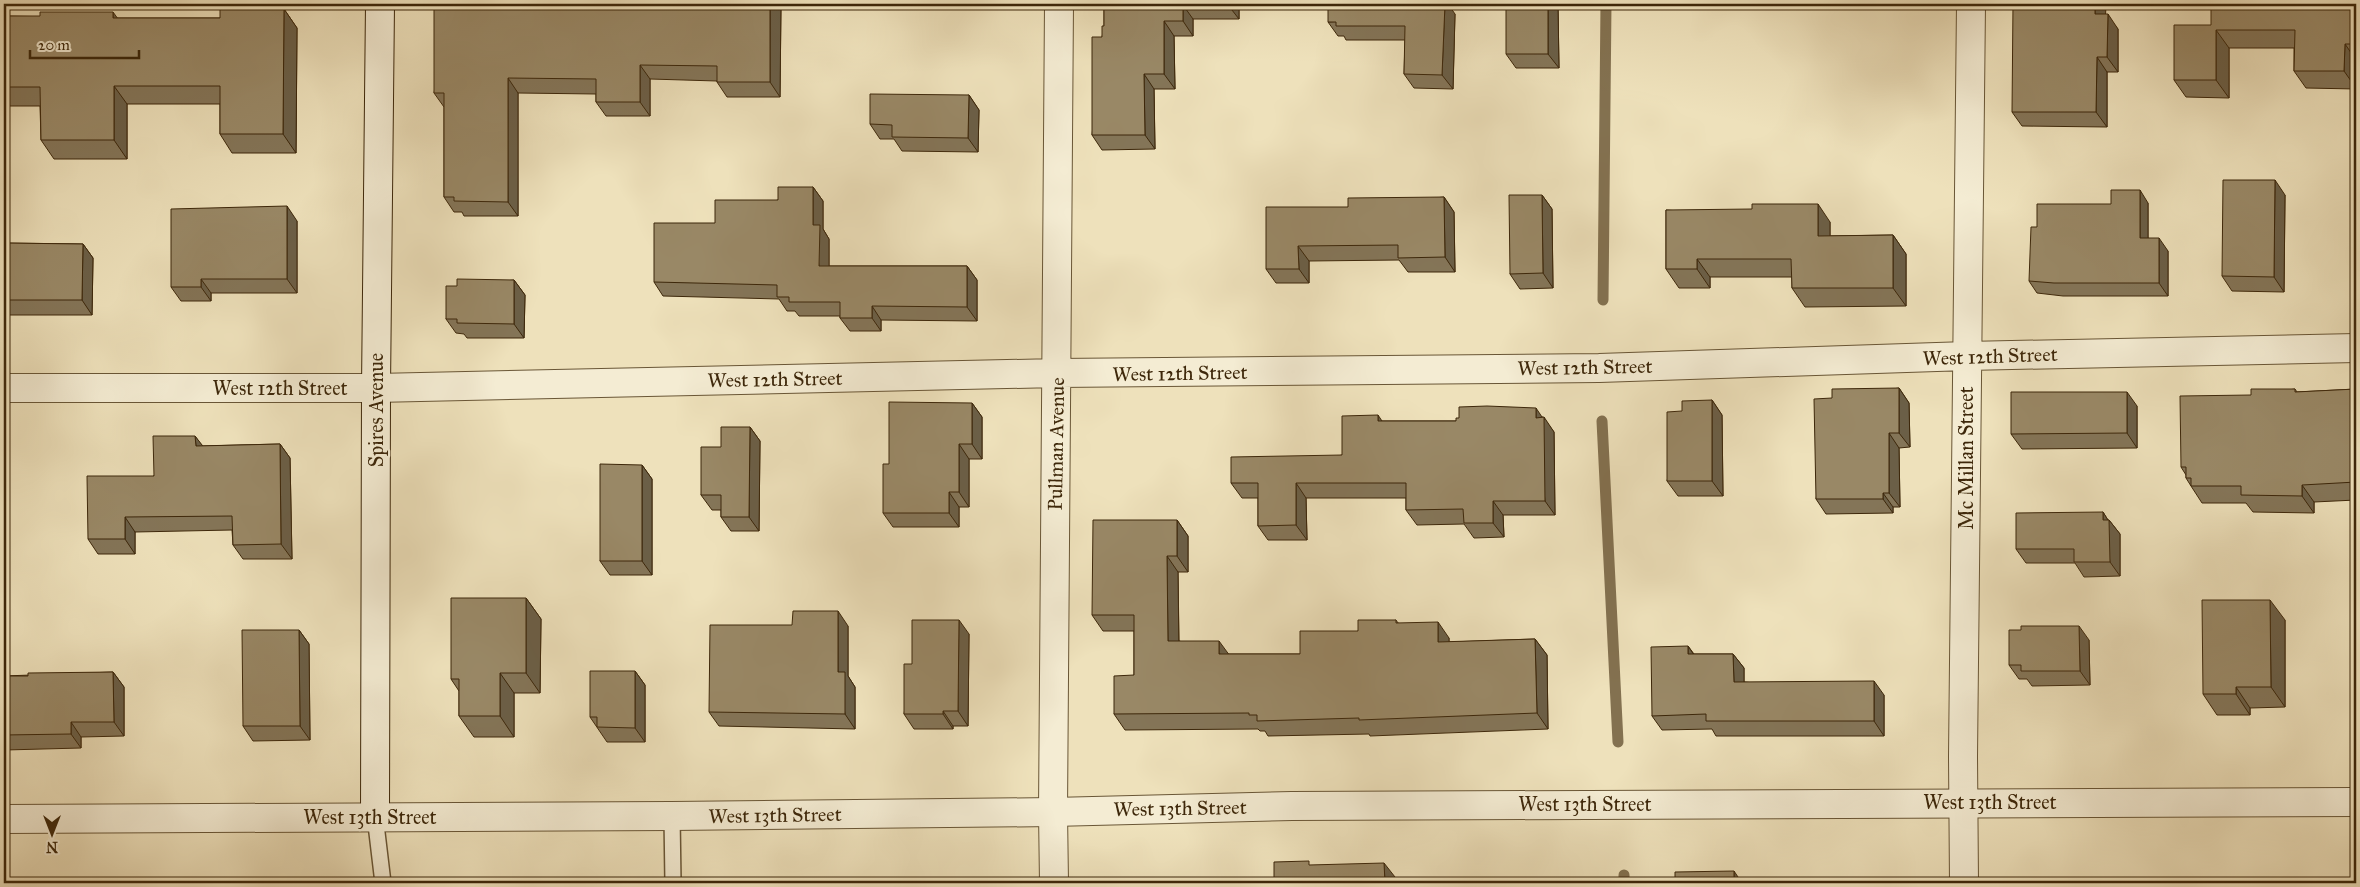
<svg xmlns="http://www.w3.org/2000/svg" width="2360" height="887" font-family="'IM FELL Great Primer',serif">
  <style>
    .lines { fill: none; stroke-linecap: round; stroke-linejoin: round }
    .stream { stroke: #837150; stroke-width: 11 }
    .service-casing { stroke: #695636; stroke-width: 18 }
    .minor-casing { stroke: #695636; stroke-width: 30 }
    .tertiary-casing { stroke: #695636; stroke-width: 30 }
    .secondary-casing { stroke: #3d270a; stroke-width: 30 }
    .service { stroke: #f4ecd3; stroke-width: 15 }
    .minor { stroke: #f4ecd3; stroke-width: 28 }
    .tertiary { stroke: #f4ecd3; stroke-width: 28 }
    .secondary { stroke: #f4ecd3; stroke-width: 28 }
    .wall { fill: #847558; stroke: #3d270a }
    .shaded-wall { fill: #6b5f47; stroke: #3d270a }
    .building { fill: #986; stroke: #3d270a }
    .labels { text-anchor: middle; stroke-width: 4.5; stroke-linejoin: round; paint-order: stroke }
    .street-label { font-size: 20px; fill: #3d270a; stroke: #f4ecd3 }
  </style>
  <rect width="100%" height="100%" fill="#eee1bb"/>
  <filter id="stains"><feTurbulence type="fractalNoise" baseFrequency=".004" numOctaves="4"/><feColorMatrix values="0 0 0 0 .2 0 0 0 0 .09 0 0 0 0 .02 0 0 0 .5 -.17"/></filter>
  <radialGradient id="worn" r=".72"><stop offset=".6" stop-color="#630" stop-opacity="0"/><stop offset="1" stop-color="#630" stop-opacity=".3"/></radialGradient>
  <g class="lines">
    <path class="stream" d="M 1603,300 L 1606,4
      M 1602,421 L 1618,742
      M 1624,875 L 1624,883"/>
    <g class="service-casing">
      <path id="service" d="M 375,816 L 383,883
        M 672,816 L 673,883"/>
    </g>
    <g class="minor-casing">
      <path id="minor" d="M 4,388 L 376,388 L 1057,373 L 1599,368 L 1967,356 L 2356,348
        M 1054,883 L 1053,812 L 1059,4
        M 1964,883 L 1963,757 L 1971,4"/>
    </g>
    <g class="tertiary-casing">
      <path id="tertiary" d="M 4,819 L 672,816 L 1053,812 L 1292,806 L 2356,802"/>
    </g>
    <g class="secondary-casing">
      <path id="secondary" d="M 375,816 L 376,388 L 380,4"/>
    </g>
    <use href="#service" class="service"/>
    <use href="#minor" class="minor"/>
    <use href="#tertiary" class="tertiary"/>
    <use href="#secondary" class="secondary"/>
  </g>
  <path class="wall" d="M 448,4 L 781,4 L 780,97 L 727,97 L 717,82 L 717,81 L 650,79 L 650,116 L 606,116 L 596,102 L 596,94 L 518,93 L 518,216 L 464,216 L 462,212 L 454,212 L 444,197 L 444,107 L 434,93 L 448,9 Z
    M 1104,4 L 1239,4 L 1239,19 L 1193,19 L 1193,36 L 1174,36 L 1175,89 L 1154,89 L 1155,149 L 1102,150 L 1092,135 L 1102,37 L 1104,26 Z
    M 2356,4 L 2356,89 L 2306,88 L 2294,71 L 2294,48 L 2229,48 L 2229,98 L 2186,97 L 2174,80 L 2211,25 Z
    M 1558,6 L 1559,68 L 1516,68 L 1506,54 Z
    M 284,9 L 297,28 L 296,153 L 232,153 L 220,134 L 220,104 L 127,104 L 127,159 L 54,159 L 41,140 L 40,106 L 4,106 L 4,16 L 117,18 L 220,18 Z
    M 1455,14 L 1453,89 L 1414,88 L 1404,74 L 1405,40 L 1346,40 L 1344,36 L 1338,36 L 1328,22 Z
    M 2105,14 L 2118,29 L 2118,72 L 2107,72 L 2107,127 L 2022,126 L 2012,112 Z
    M 969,95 L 979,110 L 978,152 L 902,151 L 894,139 L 880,139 L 870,124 Z
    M 813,187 L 823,201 L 823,229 L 829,239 L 829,266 L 967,266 L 977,280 L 977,321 L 881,320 L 881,331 L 850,331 L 840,318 L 840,316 L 799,316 L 795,311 L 787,311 L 779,299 L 663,296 L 654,282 L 715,223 Z
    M 1542,195 L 1552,209 L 1553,288 L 1520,289 L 1510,274 Z
    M 2285,195 L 2284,292 L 2232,291 L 2222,276 Z
    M 1444,197 L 1454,212 L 1455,272 L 1408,272 L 1399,260 L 1309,261 L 1309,283 L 1276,283 L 1266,269 L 1348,207 Z
    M 2148,203 L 2148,238 L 2168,251 L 2168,296 L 2063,296 L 2037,293 L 2029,281 L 2111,204 Z
    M 1666,210 L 1830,222 L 1830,236 L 1893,235 L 1906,254 L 1906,306 L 1805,307 L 1792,288 L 1792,277 L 1710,277 L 1710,288 L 1679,288 L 1666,269 Z
    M 297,221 L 297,293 L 211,293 L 211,301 L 181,301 L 171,287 Z
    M 4,243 L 83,244 L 93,258 L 92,315 L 4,315 Z
    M 514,280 L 525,295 L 524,338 L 467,338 L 464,334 L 456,333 L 446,319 L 457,286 Z
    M 1899,388 L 1909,403 L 1910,447 L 1899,448 L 1900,507 L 1893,507 L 1893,513 L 1826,514 L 1816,499 L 1832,398 Z
    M 2295,389 L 2297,392 L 2356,389 L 2356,500 L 2314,502 L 2314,513 L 2253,512 L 2246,503 L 2202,503 L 2191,486 L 2186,478 L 2186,475 L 2181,467 L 2251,395 Z
    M 1712,400 L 1722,415 L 1723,496 L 1678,496 L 1667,481 L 1682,411 Z
    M 972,403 L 982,417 L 982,459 L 969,459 L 969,507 L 959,507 L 959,527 L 893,527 L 883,513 Z
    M 2137,406 L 2137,448 L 2022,449 L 2011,434 Z
    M 1543,417 L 1554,432 L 1555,515 L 1503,515 L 1504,537 L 1474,538 L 1464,524 L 1417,525 L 1406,510 L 1406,498 L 1306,498 L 1307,540 L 1268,540 L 1258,526 L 1258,498 L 1242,498 L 1231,483 L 1342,455 L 1382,421 L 1456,421 Z
    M 750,427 L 760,441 L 759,531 L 731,531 L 721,517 L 721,510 L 712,510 L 701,495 L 721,447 Z
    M 195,436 L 202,446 L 280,444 L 290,458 L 292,559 L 243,559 L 233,545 L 232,530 L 135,532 L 135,554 L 98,554 L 88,539 Z
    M 642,465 L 652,479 L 652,575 L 610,575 L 600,561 Z
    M 2103,512 L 2108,520 L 2109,520 L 2120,534 L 2120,576 L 2084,577 L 2075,563 L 2026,563 L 2016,549 Z
    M 1177,520 L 1188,536 L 1188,572 L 1178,572 L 1179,641 L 1228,654 L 1300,654 L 1358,631 L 1396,620 L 1398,623 L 1449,638 L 1449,642 L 1535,639 L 1547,655 L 1548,729 L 1370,736 L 1369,734 L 1268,736 L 1265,731 L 1260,731 L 1258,729 L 1125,730 L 1114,714 L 1134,675 L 1134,631 L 1103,631 L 1092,615 Z
    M 526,598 L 541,619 L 540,693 L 514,693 L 514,737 L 474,737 L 459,716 L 459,691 L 451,679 Z
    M 2285,620 L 2285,707 L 2250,708 L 2250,715 L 2217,715 L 2203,694 Z
    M 848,626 L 848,676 L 855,687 L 855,729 L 719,726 L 709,712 Z
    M 299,630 L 309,644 L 310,740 L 253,741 L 243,726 Z
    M 969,634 L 968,726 L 953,726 L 953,729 L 914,729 L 904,714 L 912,664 Z
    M 2089,640 L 2090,685 L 2032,686 L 2027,679 L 2019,679 L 2009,665 Z
    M 1688,646 L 1694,654 L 1733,654 L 1744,668 L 1744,682 L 1884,695 L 1884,736 L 1716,736 L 1712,729 L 1662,730 L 1652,716 Z
    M 635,671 L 645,685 L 645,742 L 607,742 L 590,717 Z
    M 113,672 L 124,687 L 124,736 L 81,737 L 81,748 L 5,750 L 4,748 L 4,676 Z"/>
  <path class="shaded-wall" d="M 770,4 L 781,4 L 780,97 L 770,82 Z
    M 1228,4 L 1239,4 L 1239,19 L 1228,5 Z
    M 1445,4 L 1448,4 L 1455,14 L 1453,89 L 1442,75 Z
    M 1548,4 L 1557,4 L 1558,6 L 1559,68 L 1548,54 Z
    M 2095,4 L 2106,4 L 2105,29 L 2095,14 Z
    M 1183,5 L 1193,19 L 1193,36 L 1183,21 Z
    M 284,9 L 297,28 L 296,153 L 283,134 Z
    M 113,12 L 126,30 L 113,18 Z
    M 2108,14 L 2118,29 L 2118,72 L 2107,57 Z
    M 1164,21 L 1174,36 L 1175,89 L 1164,74 Z
    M 2216,30 L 2229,48 L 2229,98 L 2216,80 Z
    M 2345,44 L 2356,60 L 2356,88 L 2344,71 Z
    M 2097,57 L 2107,72 L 2107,127 L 2096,112 Z
    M 640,65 L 650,79 L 650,116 L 640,102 Z
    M 1144,74 L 1154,89 L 1155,149 L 1145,135 Z
    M 508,78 L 518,93 L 518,216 L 508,202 Z
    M 114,86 L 127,104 L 127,159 L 114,140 Z
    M 969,95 L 979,110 L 978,152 L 968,138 Z
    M 2275,180 L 2285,195 L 2284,292 L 2274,277 Z
    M 813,187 L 823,201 L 823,229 L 829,239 L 829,280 L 819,266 L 813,225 Z
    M 2140,190 L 2148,203 L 2148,251 L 2140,238 Z
    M 1542,195 L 1552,209 L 1553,288 L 1543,273 Z
    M 1444,197 L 1454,212 L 1455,272 L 1445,257 Z
    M 1818,204 L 1830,222 L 1830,255 L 1818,236 Z
    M 287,206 L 297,221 L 297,293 L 287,279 Z
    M 1893,235 L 1906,254 L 1906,306 L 1893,288 Z
    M 2159,238 L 2168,251 L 2168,296 L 2159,283 Z
    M 83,244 L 93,258 L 92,315 L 82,300 Z
    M 1298,246 L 1309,261 L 1309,283 L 1299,269 Z
    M 1697,259 L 1710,277 L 1710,288 L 1697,269 Z
    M 967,266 L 977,280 L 977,321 L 967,307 Z
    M 201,279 L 211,293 L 211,301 L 201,287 Z
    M 514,280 L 525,295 L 524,338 L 514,324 Z
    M 872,306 L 881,320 L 881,331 L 872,318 Z
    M 1899,388 L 1909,403 L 1910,447 L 1899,433 Z
    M 2127,392 L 2137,406 L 2137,448 L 2127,433 Z
    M 1712,400 L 1722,415 L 1723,496 L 1712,481 Z
    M 972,403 L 982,417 L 982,459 L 972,444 Z
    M 1536,408 L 1544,420 L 1544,417 L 1554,432 L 1555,515 L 1545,501 L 1536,418 Z
    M 1378,415 L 1388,430 L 1378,421 Z
    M 750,427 L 760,441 L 759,531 L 749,517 Z
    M 1889,433 L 1899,448 L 1900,507 L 1889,493 Z
    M 195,436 L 206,450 L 196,446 Z
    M 280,444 L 290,458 L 292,559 L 281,544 Z
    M 959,444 L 969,459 L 969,507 L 959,492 Z
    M 642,465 L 652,479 L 652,575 L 642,561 Z
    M 1296,483 L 1306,498 L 1307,540 L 1296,525 Z
    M 2302,485 L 2314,502 L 2314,513 L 2302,496 Z
    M 949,492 L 959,507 L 959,527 L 949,513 Z
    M 1883,493 L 1893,507 L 1893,513 L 1883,499 Z
    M 1493,501 L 1503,515 L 1504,537 L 1493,523 Z
    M 2103,512 L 2109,522 L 2109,520 L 2120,534 L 2120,576 L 2110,562 L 2103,520 Z
    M 125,517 L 135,532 L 135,554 L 125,539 Z
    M 1177,520 L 1188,536 L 1188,572 L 1177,556 Z
    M 1167,556 L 1178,572 L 1179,657 L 1168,641 Z
    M 526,598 L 541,619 L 540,693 L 526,673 Z
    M 2270,600 L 2285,620 L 2285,707 L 2271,687 Z
    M 838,611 L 848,626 L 848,676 L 855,687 L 855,729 L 845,714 L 838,672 Z
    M 959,620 L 969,634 L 968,726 L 958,711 Z
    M 1438,622 L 1449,638 L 1449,658 L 1438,642 Z
    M 2079,626 L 2089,640 L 2090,685 L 2080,671 Z
    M 299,630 L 309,644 L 310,740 L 300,726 Z
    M 1535,639 L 1547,655 L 1548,729 L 1537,713 Z
    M 1219,641 L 1230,656 L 1219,654 Z
    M 1688,646 L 1698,661 L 1688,654 Z
    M 1733,654 L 1744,668 L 1744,697 L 1734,682 Z
    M 635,671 L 645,685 L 645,742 L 635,728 Z
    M 113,672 L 124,687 L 124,736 L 114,722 Z
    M 500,673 L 514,693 L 514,737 L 500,716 Z
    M 1874,681 L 1884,695 L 1884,736 L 1874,721 Z
    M 2236,687 L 2250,708 L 2250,715 L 2236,694 Z
    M 943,711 L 953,726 L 953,729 L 943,714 Z
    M 71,722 L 81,737 L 81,748 L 71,734 Z
    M 1384,863 L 1395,877 L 1395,883 L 1385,883 Z
    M 1734,871 L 1742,883 L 1734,883 Z"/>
  <path class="building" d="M 448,4 L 770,4 L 770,82 L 717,82 L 717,66 L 640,65 L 640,102 L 596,102 L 596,79 L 508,78 L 508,202 L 454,201 L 454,197 L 444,197 L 444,93 L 434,93 L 434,9 L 448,9 Z
    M 1104,4 L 1228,4 L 1228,5 L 1183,5 L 1183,21 L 1164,21 L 1164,74 L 1144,74 L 1145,135 L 1092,135 L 1092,37 L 1102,37 L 1102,26 L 1104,26 Z
    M 1328,4 L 1445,4 L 1442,75 L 1404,74 L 1405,26 L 1336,26 L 1336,22 L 1328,22 Z
    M 1506,4 L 1548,4 L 1548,54 L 1506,54 Z
    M 2013,4 L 2095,4 L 2095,14 L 2108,14 L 2107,57 L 2097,57 L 2096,112 L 2012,112 Z
    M 2211,4 L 2356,4 L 2356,44 L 2345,44 L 2344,71 L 2294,71 L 2295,30 L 2216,30 L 2216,80 L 2174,80 L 2174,25 L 2211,25 Z
    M 220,9 L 284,9 L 283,134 L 220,134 L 220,86 L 114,86 L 114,140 L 41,140 L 40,87 L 4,87 L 4,16 L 40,16 L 40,12 L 113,12 L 113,18 L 220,18 Z
    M 870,94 L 969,95 L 968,138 L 892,137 L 892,125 L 870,124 Z
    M 2223,180 L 2275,180 L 2274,277 L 2222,276 Z
    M 778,187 L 813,187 L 813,225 L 820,225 L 819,266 L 967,266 L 967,307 L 872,306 L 872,318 L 840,318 L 840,302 L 789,302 L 789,297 L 777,297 L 777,285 L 654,282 L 654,223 L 715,223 L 715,200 L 778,200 Z
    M 2111,190 L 2140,190 L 2140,238 L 2159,238 L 2159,283 L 2054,283 L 2029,281 L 2031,227 L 2037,227 L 2037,204 L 2111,204 Z
    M 1509,195 L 1542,195 L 1543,273 L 1510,274 Z
    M 1444,197 L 1445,257 L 1398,258 L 1398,245 L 1298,246 L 1299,269 L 1266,269 L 1266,207 L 1348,207 L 1348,198 Z
    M 1752,204 L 1818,204 L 1818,236 L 1893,235 L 1893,288 L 1792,288 L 1791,259 L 1697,259 L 1697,269 L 1666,269 L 1666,210 L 1752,209 Z
    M 287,206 L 287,279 L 201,279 L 201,287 L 171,287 L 171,209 Z
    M 4,243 L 83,244 L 82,300 L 4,300 Z
    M 457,279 L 514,280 L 514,324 L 457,323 L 457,319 L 446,319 L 446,286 L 457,286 Z
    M 1899,388 L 1899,433 L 1889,433 L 1889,493 L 1883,493 L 1883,499 L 1816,499 L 1814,399 L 1832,398 L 1832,389 Z
    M 2251,389 L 2295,389 L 2295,392 L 2356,389 L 2356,482 L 2302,485 L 2302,496 L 2241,495 L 2241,486 L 2191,486 L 2191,478 L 2186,478 L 2186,467 L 2181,467 L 2180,396 L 2251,395 Z
    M 2011,392 L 2127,392 L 2127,433 L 2011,434 Z
    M 1712,400 L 1712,481 L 1667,481 L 1667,412 L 1682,411 L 1682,401 Z
    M 889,402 L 972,403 L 972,444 L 959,444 L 959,492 L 949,492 L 949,513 L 883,513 L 883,464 L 889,464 Z
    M 1487,406 L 1536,408 L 1536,418 L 1544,417 L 1545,501 L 1493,501 L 1493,523 L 1464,523 L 1463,509 L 1406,510 L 1406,483 L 1296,483 L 1296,525 L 1258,526 L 1258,483 L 1231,483 L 1231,457 L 1342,455 L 1342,416 L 1378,415 L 1378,421 L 1456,421 L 1456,418 L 1459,418 L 1459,407 Z
    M 721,427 L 750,427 L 749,517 L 721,517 L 721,495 L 701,495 L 701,447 L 721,447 Z
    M 153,436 L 195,436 L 196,446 L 280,444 L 281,544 L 233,545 L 232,516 L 125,517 L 125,539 L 88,539 L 87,476 L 154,476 Z
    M 600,464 L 642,465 L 642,561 L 600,561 Z
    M 2103,512 L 2103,520 L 2109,520 L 2110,562 L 2074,562 L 2074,549 L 2016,549 L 2016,513 Z
    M 1093,520 L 1177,520 L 1177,556 L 1167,556 L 1168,641 L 1219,641 L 1219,654 L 1300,654 L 1300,631 L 1358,631 L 1358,620 L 1396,620 L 1396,623 L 1438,622 L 1438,642 L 1535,639 L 1537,713 L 1359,720 L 1359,718 L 1257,721 L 1257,715 L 1249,715 L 1249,713 L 1114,714 L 1114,676 L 1134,675 L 1134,615 L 1092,615 Z
    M 451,598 L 526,598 L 526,673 L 500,673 L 500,716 L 459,716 L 459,679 L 451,679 Z
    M 2202,600 L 2270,600 L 2271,687 L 2236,687 L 2236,694 L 2203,694 Z
    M 793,611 L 838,611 L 838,672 L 845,672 L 845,714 L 709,712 L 710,625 L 792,625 Z
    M 912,620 L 959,620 L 958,711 L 943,711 L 943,714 L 904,714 L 904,664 L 912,664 Z
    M 2021,626 L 2079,626 L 2080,671 L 2021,671 L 2021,665 L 2009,665 L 2009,630 L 2021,630 Z
    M 242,630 L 299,630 L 300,726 L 243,726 Z
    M 1688,646 L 1688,654 L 1733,654 L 1734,682 L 1874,681 L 1874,721 L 1706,721 L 1706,714 L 1652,716 L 1651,647 Z
    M 590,671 L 635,671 L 635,728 L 597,727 L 597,717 L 590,717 Z
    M 113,672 L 114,722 L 71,722 L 71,734 L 4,735 L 4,676 L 28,676 L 28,673 Z
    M 1309,861 L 1309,865 L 1384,863 L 1385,883 L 1269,883 L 1269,879 L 1274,879 L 1274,862 Z
    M 1734,871 L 1734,883 L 1675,883 L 1675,872 Z
    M 2295,878 L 2356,878 L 2356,883 L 2295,883 Z
    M 1560,882 L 1560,883 L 1523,883 Z"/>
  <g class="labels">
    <g class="street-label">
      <text transform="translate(1990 356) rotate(-2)" y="7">West 12th Street</text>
      <text transform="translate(1585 367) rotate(-1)" y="7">West 12th Street</text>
      <text transform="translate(1180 373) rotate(-1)" y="7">West 12th Street</text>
      <text transform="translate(775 379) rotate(-1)" y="7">West 12th Street</text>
      <text x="280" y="395">West 12th Street</text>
      <text transform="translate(376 410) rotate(-90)" y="7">Spires Avenue</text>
      <text transform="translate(1056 444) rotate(-89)" y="7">Pullman Avenue</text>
      <text transform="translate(1966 458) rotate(-90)" y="7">Mc Millan Street</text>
      <text x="1990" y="809">West 13th Street</text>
      <text x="1585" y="811">West 13th Street</text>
      <text transform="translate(1180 808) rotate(-1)" y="7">West 13th Street</text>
      <text transform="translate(775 815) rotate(-1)" y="7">West 13th Street</text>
      <text x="370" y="824">West 13th Street</text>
    </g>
  </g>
  <rect width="2360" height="887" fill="none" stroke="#eee1bb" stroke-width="20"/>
  <rect x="5" y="5" width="2350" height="877" fill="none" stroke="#3d270a" stroke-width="2.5"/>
  <rect x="10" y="10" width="2340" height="867" fill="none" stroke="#3d270a"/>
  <g transform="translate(52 834) rotate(180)" stroke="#f4ecd3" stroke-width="4" paint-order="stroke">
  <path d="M0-4L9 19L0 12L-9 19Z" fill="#3d270a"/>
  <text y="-8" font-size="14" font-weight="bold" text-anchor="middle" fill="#3d270a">N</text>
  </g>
  <path d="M30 50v8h109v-8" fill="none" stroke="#3d270a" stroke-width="2.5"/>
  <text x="38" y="50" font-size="15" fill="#3d270a" stroke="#f4ecd3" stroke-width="4" paint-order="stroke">20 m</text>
  <rect width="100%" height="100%" filter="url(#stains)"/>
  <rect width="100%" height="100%" fill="url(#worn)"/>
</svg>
